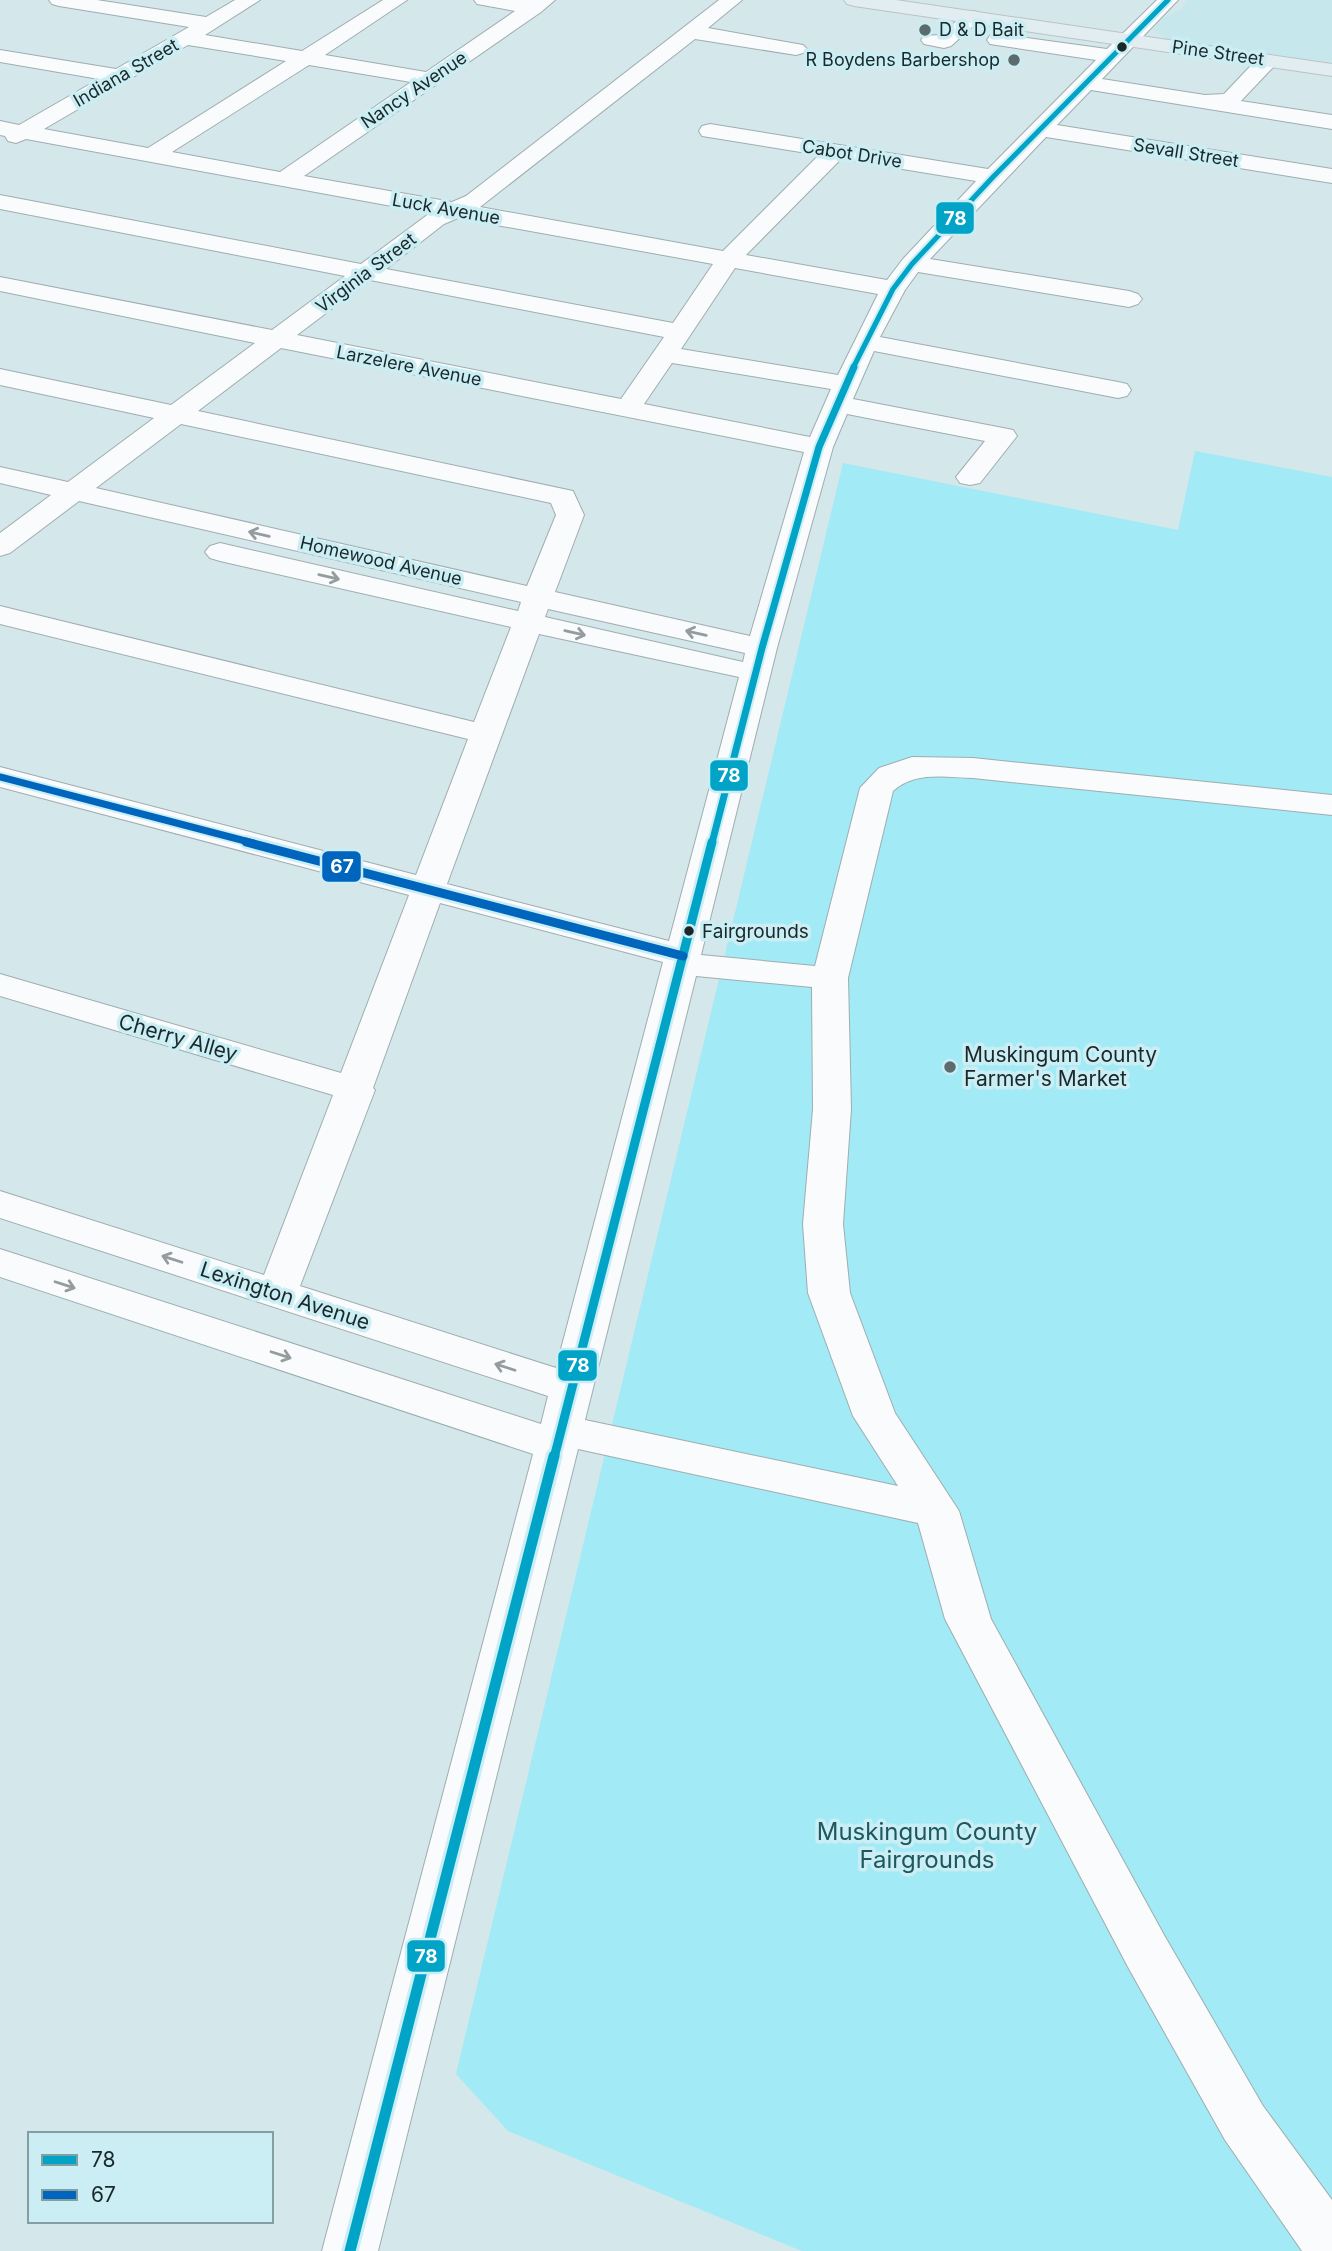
<svg xmlns="http://www.w3.org/2000/svg" width="1332" height="2251" font-family="Inter,sans-serif">
  <style>
    .built { fill: #c6e8ed }
    .green { fill: #a2eaf5 }
    .lines { fill: none; stroke-linecap: round; stroke-linejoin: round }
    .minor-casing { stroke: #9fadb0; stroke-width: 2 }
    .major-casing { stroke: #bac3c5; stroke-width: 2 }
    .minor { fill: #f9fbfc; fill-rule: evenodd }
    .major { fill: #e2edf1; fill-rule: evenodd }
    .bus-1-far3-casing { stroke: #caeef4; stroke-width: 9 }
    .bus-1-far2-casing { stroke: #caeef4; stroke-width: 11 }
    .bus-1-far1-casing { stroke: #caeef4; stroke-width: 14 }
    .bus-1-casing { stroke: #caeef4; stroke-width: 17 }
    .bus-2-far1-casing { stroke: #caeef4; stroke-width: 11 }
    .bus-2-casing { stroke: #caeef4; stroke-width: 14 }
    .bus-1-far3 { stroke: #01a3c6; stroke-width: 5 }
    .bus-1-far2 { stroke: #01a3c6; stroke-width: 7 }
    .bus-1-far1 { stroke: #01a3c6; stroke-width: 9 }
    .bus-1 { stroke: #01a3c6; stroke-width: 11 }
    .bus-2-far1 { stroke: #0065bd; stroke-width: 7 }
    .bus-2 { stroke: #0065bd; stroke-width: 9 }
    .oneway { stroke: #959c9e }
    .poi-dot { fill: #5c6b6e; stroke: #caeef4; stroke-width: 2.5 }
    .bus-dot { fill: #1b282b; stroke: #caeef4; stroke-width: 2.5 }
    .labels { text-anchor: middle; stroke-width: 7; stroke-linejoin: round; paint-order: stroke }
    .far-poi-label { font-size: 18px; fill: #1b282b; stroke: #caeef4; text-anchor: start }
    .far-street-label { font-size: 18px; fill: #1b282b; stroke: #caeef4 }
    .bus-label { font-size: 19px; fill: #1b282b; stroke: #caeef4; text-anchor: start }
    .street-label { font-size: 21px; fill: #1b282b; stroke: #caeef4 }
    .poi-label { font-size: 21px; fill: #1b282b; stroke: #caeef4; text-anchor: start }
    .near-park-label { font-size: 24px; fill: #1d575f; stroke: #caeef4 }
    .line-badge { stroke: #caeef4; stroke-width: 2.5 }
    .badge-label { font-size: 19px; text-anchor: middle; font-weight: bold; fill: #fff }
  </style>
  <rect width="100%" height="100%" fill="#d4e7ea"/>
  <path class="built" d="M 1189,0 L 1332,0 L 1332,64 L 1170,41 L 1153,30 L 1163,18 L 1180,10 Z"/>
  <path class="green" d="M 1195,451 L 1332,477 L 1332,2251 L 802,2251 L 508,2131 L 456,2074 L 843,463 L 1178,530 Z"/>
  <g class="lines">
    <g class="minor-casing">
      <path id="minor" d="M 49,0 L 97,0 L 206,17 L 235,0 L 260,0 L 205,35 L 302,51 L 383,0 L 407,0 L 325,55 L 426,72 L 515,11 L 477,4 L 474,0 L 555,0 L 541,12 L 304,176 L 452,202 L 466,196 L 719,0 L 742,0 L 708,28 L 803,45 L 807,49 L 803,53 L 796,55 L 695,39 L 480,207 L 723,251 L 819,155 L 702,136 L 699,131 L 702,126 L 710,124 L 988,169 L 1096,60 L 990,44 L 987,40 C 995,28 1005,15 1020,19 L 1023,23 L 1012,36 L 1107,49 L 1157,0 L 1178,0 L 1102,79 L 1205,95 L 1224,94 L 1260,56 L 1276,56 L 1279,61 L 1241,101 L 1332,115 L 1332,129 L 1091,90 L 1057,125 L 1332,169 L 1332,183 L 1046,137 L 930,259 L 1129,291 L 1138,294 L 1142,299 L 1138,304 L 1129,307 L 918,272 L 905,290 L 880,337 L 1118,382 L 1127,384 L 1131,390 L 1127,396 L 1118,398 L 874,351 L 853,399 L 1003,428 L 1013,430 L 1017,436 L 980,483 L 970,485 L 960,483 L 956,477 L 985,441 L 847,414 L 833,447 L 777,648 L 701,955 L 815,966 L 860,788 L 879,768 L 912,757 L 973,758 L 1332,795 L 1332,815 L 973,778 C 945,777 915,771 893,791 L 848,978 L 851,1109 L 843,1224 L 850,1293 L 895,1413 L 959,1511 L 991,1619 L 1164,1935 L 1263,2106 L 1332,2200 L 1332,2251 L 1302,2251 L 1225,2140 L 1128,1967 L 945,1619 L 918,1523 L 578,1449 L 378,2251 L 322,2251 L 533,1454 L 0,1277 L 0,1249 L 541,1424 L 548,1396 L 0,1218 L 0,1191 L 264,1275 L 333,1095 L 0,996 L 0,974 L 341,1073 L 409,895 L 0,787 L 0,767 L 416,875 L 468,739 L 0,624 L 0,606 L 474,722 L 511,627 L 220,561 L 210,558 L 205,552 L 210,546 L 220,543 L 518,611 L 521,602 L 79,501 L 10,553 L 0,556 L 0,533 L 51,495 L 0,483 L 0,467 L 68,482 L 154,418 L 0,385 L 0,369 L 171,405 L 255,343 L 0,291 L 0,277 L 272,330 L 345,276 L 0,209 L 0,195 L 361,264 L 430,213 L 26,139 L 16,143 L 8,141 L 5,136 L 0,135 L 0,121 L 19,125 L 99,79 L 0,62 L 0,50 L 116,69 L 189,27 L 59,6 L 52,4 ZM 188,45 L 286,61 L 148,148 L 44,129 ZM 309,65 L 411,82 L 280,172 L 172,152 ZM 841,159 L 976,181 L 903,259 L 887,280 L 746,255 ZM 458,218 L 713,264 L 673,323 L 386,269 L 444,224 ZM 735,268 L 878,294 L 838,375 L 681,349 ZM 370,280 L 664,337 L 621,399 L 297,335 ZM 281,348 L 804,452 L 750,636 L 555,592 L 584,515 L 573,491 L 198,411 ZM 672,363 L 831,389 L 810,437 L 644,404 ZM 181,424 L 551,503 L 556,515 L 527,586 L 96,488 ZM 548,609 L 745,653 L 743,662 L 545,617 ZM 539,634 L 739,677 L 669,941 L 447,884 ZM 440,903 L 663,962 L 556,1368 L 300,1286 L 375,1090 L 373,1088 ZM 696,976 L 812,987 L 813,1109 L 803,1224 L 808,1293 L 853,1416 L 898,1486 L 585,1420 Z
        M 973,11 L 980,13 L 983,17 L 951,46 L 944,48 L 924,44 L 921,40 L 924,36 L 940,35 L 966,13 Z"/>
    </g>
    <g class="major-casing">
      <path id="major" d="M 844,0 L 896,0 L 1332,64 L 1332,76 L 854,6 L 847,4 Z"/>
    </g>
    <use href="#minor" class="minor"/>
    <use href="#major" class="major"/>
    <g class="bus-1-far3-casing">
      <path id="bus-1-far3" d="M 853,368 L 893,289 L 912,264 L 993,177 L 1168,0"/>
    </g>
    <g class="bus-1-far2-casing">
      <path id="bus-1-far2" d="M 712,843 L 762,648 L 819,447 L 854,367"/>
    </g>
    <g class="bus-1-far1-casing">
      <path id="bus-1-far1" d="M 554,1458 L 712,842"/>
    </g>
    <g class="bus-1-casing">
      <path id="bus-1" d="M 350,2251 L 554,1456"/>
    </g>
    <g class="bus-2-far1-casing">
      <path id="bus-2-far1" d="M 0,777 L 253,843"/>
    </g>
    <g class="bus-2-casing">
      <path id="bus-2" d="M 246,842 L 683,956"/>
    </g>
    <use href="#bus-1-far3" class="bus-1-far3"/>
    <use href="#bus-1-far2" class="bus-1-far2"/>
    <use href="#bus-1-far1" class="bus-1-far1"/>
    <use href="#bus-1" class="bus-1"/>
    <use href="#bus-2-far1" class="bus-2-far1"/>
    <use href="#bus-2" class="bus-2"/>
  </g>
  <defs><path id="oneway-shaft" d="M-6 0H5M1.5-3L5.5 0L1.5 3" fill="none" stroke-width="1.6" stroke-linecap="round" stroke-linejoin="round" transform="scale(1.75)"/></defs>
  <g class="oneway">
    <use href="#oneway-shaft" transform="translate(259 534) rotate(-167)"/>
    <use href="#oneway-shaft" transform="translate(329 577) rotate(13)"/>
    <use href="#oneway-shaft" transform="translate(575 633) rotate(13)"/>
    <use href="#oneway-shaft" transform="translate(696 633) rotate(-167)"/>
    <use href="#oneway-shaft" transform="translate(172 1259) rotate(-162)"/>
    <use href="#oneway-shaft" transform="translate(65 1285) rotate(18)"/>
    <use href="#oneway-shaft" transform="translate(281 1355) rotate(18)"/>
    <use href="#oneway-shaft" transform="translate(505 1367) rotate(-162)"/>
  </g>
  <g class="poi-dot">
    <circle cx="925" cy="30" r="7"/>
    <circle cx="1014" cy="60" r="7"/>
    <circle cx="950" cy="1067" r="7"/>
  </g>
  <g class="bus-dot">
    <circle cx="1122" cy="47" r="6"/>
    <circle cx="689" cy="931" r="6"/>
  </g>
  <g class="labels">
    <g class="far-poi-label">
      <text x="939" y="36">D &amp; D Bait</text>
      <text x="1000" y="66" text-anchor="end">R Boydens Barbershop</text>
    </g>
    <g class="far-street-label">
      <text transform="translate(1218 53) rotate(8)" y="6">Pine Street</text>
      <text transform="translate(126 73) rotate(-30)" y="6">Indiana Street</text>
      <text transform="translate(414 90) rotate(-34)" y="6">Nancy Avenue</text>
      <text transform="translate(1186 153) rotate(9)" y="6">Sevall Street</text>
      <text transform="translate(852 154) rotate(9)" y="6">Cabot Drive</text>
      <text transform="translate(446 209) rotate(10)" y="6">Luck Avenue</text>
      <text transform="translate(366 273) rotate(-37)" y="6">Virginia Street</text>
      <text transform="translate(409 366) rotate(11)" y="6">Larzelere Avenue</text>
      <text transform="translate(381 561) rotate(13)" y="6">Homewood Avenue</text>
    </g>
    <g class="bus-label">
      <text x="702" y="938">Fairgrounds</text>
    </g>
    <g class="street-label">
      <text transform="translate(178 1038) rotate(16)" y="7">Cherry Alley</text>
      <text transform="translate(285 1296) rotate(18)" y="7">Lexington Avenue</text>
    </g>
    <g class="poi-label">
      <text x="964" y="1062">Muskingum County<tspan x="964" dy="24">Farmer's Market</tspan></text>
    </g>
    <g class="near-park-label">
      <text x="927" y="1840">Muskingum County<tspan x="927" dy="28">Fairgrounds</tspan></text>
    </g>
  </g>
  <g class="line-badge">
    <rect x="935" y="201" width="40" height="34" rx="7" fill="#01a3c6"/>
    <rect x="709" y="759" width="40" height="33" rx="7" fill="#01a3c6"/>
    <rect x="321" y="850" width="41" height="33" rx="7" fill="#0065bd"/>
    <rect x="557" y="1349" width="41" height="33" rx="7" fill="#01a3c6"/>
    <rect x="406" y="1939" width="40" height="34" rx="7" fill="#01a3c6"/>
  </g>
  <g class="badge-label">
    <text x="955" y="225">78</text>
    <text x="729" y="782">78</text>
    <text x="342" y="873">67</text>
    <text x="578" y="1372">78</text>
    <text x="426" y="1963">78</text>
  </g>
  <rect x="28" y="2132" width="245" height="91" fill="#caeef4" stroke="#849fa4" stroke-width="2"/>
  <rect x="42" y="2155" width="35" height="10" fill="#01a3c6" stroke="#849fa4" stroke-width="2"/>
  <text x="91" y="2167" font-size="21" fill="#1b282b">78</text>
  <rect x="42" y="2190" width="35" height="10" fill="#0065bd" stroke="#849fa4" stroke-width="2"/>
  <text x="91" y="2202" font-size="21" fill="#1b282b">67</text>
</svg>
